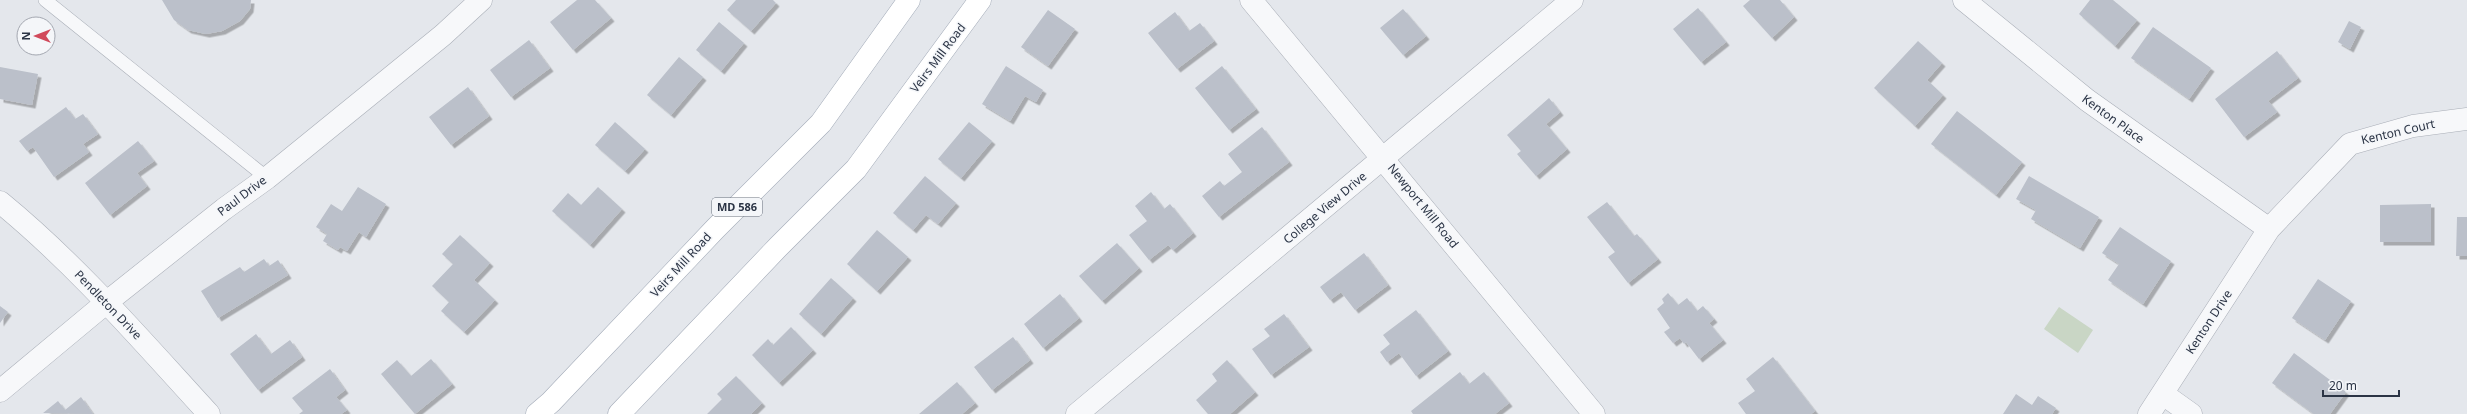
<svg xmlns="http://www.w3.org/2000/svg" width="2467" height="414" font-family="'Noto Sans',sans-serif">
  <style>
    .green { fill: #c9d6c5 }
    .building { fill: #bbc0ca; filter: url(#shadow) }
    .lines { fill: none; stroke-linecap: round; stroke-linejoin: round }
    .service-casing { stroke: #a9aeb7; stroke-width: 14 }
    .minor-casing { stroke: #a9aeb7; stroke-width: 23 }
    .tertiary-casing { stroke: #a9aeb7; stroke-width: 23 }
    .primary-casing { stroke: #a3abb8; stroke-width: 23 }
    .service { stroke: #f7f8fa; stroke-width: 13 }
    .minor { stroke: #f7f8fa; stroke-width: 22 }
    .tertiary { stroke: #f7f8fa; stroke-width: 22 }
    .primary { stroke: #fff; stroke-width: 22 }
    .labels { text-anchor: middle; stroke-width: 3; stroke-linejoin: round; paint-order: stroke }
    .shield { fill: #f4f6f9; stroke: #676e7b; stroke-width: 1 }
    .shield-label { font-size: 11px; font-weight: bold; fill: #2b3445 }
    .street-label { font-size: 12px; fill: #2b3445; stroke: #f4f6f9 }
  </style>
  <defs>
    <filter id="shadow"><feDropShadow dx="3.5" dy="3.5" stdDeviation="0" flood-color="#0004"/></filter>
  </defs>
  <rect width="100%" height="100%" fill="#e4e7ec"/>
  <path class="green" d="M 2059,307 L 2093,330 L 2078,353 L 2044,329 Z"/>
  <path class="building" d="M 162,0 L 251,0 L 250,9 L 240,21 L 222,31 L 206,34 L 188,30 L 174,20 Z
    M 577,0 L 595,0 L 611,18 L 573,50 L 550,22 Z
    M 736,0 L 773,0 L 776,3 L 751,31 L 727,10 Z
    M 1750,0 L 1780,0 L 1794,17 L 1772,38 L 1743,6 Z
    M 2090,0 L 2113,0 L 2137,20 L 2115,46 L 2079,14 Z
    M 1698,8 L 1726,42 L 1701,62 L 1673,29 Z
    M 1403,9 L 1426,36 L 1403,55 L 1380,28 Z
    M 1048,10 L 1075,29 L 1048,66 L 1021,47 Z
    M 1175,12 L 1189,31 L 1200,23 L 1214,41 L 1177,69 L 1148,33 Z
    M 2349,21 L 2361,27 L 2350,49 L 2338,42 Z
    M 719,22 L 744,43 L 721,71 L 696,50 Z
    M 2153,27 L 2211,68 L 2189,99 L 2131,58 Z
    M 529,40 L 550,68 L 511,97 L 490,70 Z
    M 1918,41 L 1942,63 L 1927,80 L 1943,95 L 1915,126 L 1874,88 Z
    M 2277,51 L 2298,78 L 2268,101 L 2277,112 L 2244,137 L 2215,99 Z
    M 679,57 L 703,77 L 671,115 L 647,95 Z
    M 1006,66 L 1043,90 L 1036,102 L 1025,96 L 1010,121 L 982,104 Z
    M 1222,66 L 1256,109 L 1229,130 L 1195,88 Z
    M 0,67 L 38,74 L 32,105 L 0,99 Z
    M 468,87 L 489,116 L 451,145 L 429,117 Z
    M 1549,98 L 1560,112 L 1546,124 L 1567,149 L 1536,176 L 1517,154 L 1521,151 L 1507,135 Z
    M 66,107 L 75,119 L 83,114 L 98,134 L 83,144 L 89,152 L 54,177 L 33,147 L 27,151 L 19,141 Z
    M 1957,111 L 2022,162 L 1996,195 L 1931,144 Z
    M 615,122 L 645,149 L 625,171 L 595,145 Z
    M 969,122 L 992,141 L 961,178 L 938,159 Z
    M 1262,127 L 1289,162 L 1219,217 L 1202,196 L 1220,181 L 1224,186 L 1242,172 L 1228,154 Z
    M 138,141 L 154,161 L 137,173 L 147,186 L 110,215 L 85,183 Z
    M 925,176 L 956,203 L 938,224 L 926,215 L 913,230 L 893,213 Z
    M 2029,176 L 2099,217 L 2080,248 L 2031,219 L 2036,210 L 2016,199 Z
    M 358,187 L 386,204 L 366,237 L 359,232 L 347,251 L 340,247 L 338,250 L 323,241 L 327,234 L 316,227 L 331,204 L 342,211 Z
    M 598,187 L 622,209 L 590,245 L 552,211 L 568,193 L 581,205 Z
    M 1151,192 L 1164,209 L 1170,204 L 1193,233 L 1173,250 L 1168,245 L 1149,260 L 1129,235 L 1147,221 L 1135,206 Z
    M 1607,202 L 1634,236 L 1637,234 L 1658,259 L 1628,283 L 1608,257 L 1615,252 L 1587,217 Z
    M 2431,204 L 2431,242 L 2380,242 L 2380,205 Z
    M 2457,217 L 2467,217 L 2467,256 L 2456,256 Z
    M 2120,227 L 2171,261 L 2143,304 L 2108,280 L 2119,264 L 2102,253 Z
    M 877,230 L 908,257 L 877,291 L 847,264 Z
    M 460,235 L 490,263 L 474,280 L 495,300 L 464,332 L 441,311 L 449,302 L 432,286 L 453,264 L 442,254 Z
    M 1117,243 L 1139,268 L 1102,301 L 1079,276 Z
    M 1364,253 L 1388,285 L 1355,310 L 1341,292 L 1330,300 L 1320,287 Z
    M 264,259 L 269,266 L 278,260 L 288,275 L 218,318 L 201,291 L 240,267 L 244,272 Z
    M 831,278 L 853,298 L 821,334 L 799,314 Z
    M 2318,279 L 2351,301 L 2325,340 L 2292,318 Z
    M 1668,293 L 1678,305 L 1687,298 L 1697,311 L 1703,306 L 1714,319 L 1709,323 L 1723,340 L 1699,359 L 1686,342 L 1684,344 L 1680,338 L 1673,343 L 1664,332 L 1670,328 L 1657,309 L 1664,303 L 1662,299 Z
    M 1060,294 L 1079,318 L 1043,348 L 1024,324 Z
    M 0,306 L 8,312 L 0,323 Z
    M 1416,310 L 1448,351 L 1416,376 L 1399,353 L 1387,362 L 1380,352 L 1390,344 L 1383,335 Z
    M 1284,314 L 1309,347 L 1271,375 L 1252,349 L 1270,336 L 1264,329 Z
    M 791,327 L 813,350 L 779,383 L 752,355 L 768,339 L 773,345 Z
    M 256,334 L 271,354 L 290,340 L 302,357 L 258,390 L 230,354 Z
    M 1013,337 L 1030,360 L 992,390 L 974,367 Z
    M 2294,353 L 2346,392 L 2330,414 L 2314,414 L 2272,383 Z
    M 1773,357 L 1815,411 L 1811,414 L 1746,414 L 1738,403 L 1755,391 L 1746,379 Z
    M 431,359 L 452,384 L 415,414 L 381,374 L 397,360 L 411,376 Z
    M 1227,360 L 1255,392 L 1230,414 L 1208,414 L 1196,400 L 1217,381 L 1212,374 Z
    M 330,369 L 345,390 L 336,397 L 347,410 L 341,414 L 299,414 L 303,411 L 292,398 Z
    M 1460,372 L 1469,384 L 1484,372 L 1509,403 L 1495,414 L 1413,414 L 1411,411 Z
    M 736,376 L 762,403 L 751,414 L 707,414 L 722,399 L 717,394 Z
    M 957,382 L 975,403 L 962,414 L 919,414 Z
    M 2016,394 L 2032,405 L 2038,396 L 2056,408 L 2052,414 L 2003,414 Z
    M 81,397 L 93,414 L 43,413 L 58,401 L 65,410 Z"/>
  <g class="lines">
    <g class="service-casing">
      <path id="service" d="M 45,0 L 267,178"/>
    </g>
    <g class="minor-casing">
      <path id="minor" d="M 1964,0 L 2087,100 L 2269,229
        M 0,202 C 77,265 142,341 209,414
        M 0,391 L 107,302 L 224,209 L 267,178 L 443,35 L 481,0
        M 2163,394 L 2191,414
        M 1077,414 L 1572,0
        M 2149,414 L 2269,229 L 2350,144 L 2413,126 L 2467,119"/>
    </g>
    <g class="tertiary-casing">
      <path id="tertiary" d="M 1251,0 L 1594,414"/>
    </g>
    <g class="primary-casing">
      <path id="primary" d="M 537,414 L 551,402 L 715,229 L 821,123 L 909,0
        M 619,414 L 778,247 L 856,169 L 980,0"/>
    </g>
    <use href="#service" class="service"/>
    <use href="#minor" class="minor"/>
    <use href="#tertiary" class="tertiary"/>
    <use href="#primary" class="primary"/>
  </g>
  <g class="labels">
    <rect class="shield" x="712" y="198" width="50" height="18" rx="3"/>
    <g class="shield-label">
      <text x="737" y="211">MD 586</text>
    </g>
    <g class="street-label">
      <text transform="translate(938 58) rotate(-53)" y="4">Veirs Mill Road</text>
      <text transform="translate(2113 119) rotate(36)" y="4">Kenton Place</text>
      <text transform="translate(2398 132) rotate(-13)" y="4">Kenton Court</text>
      <text transform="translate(242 196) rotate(-37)" y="4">Paul Drive</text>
      <text transform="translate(1423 206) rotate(51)" y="4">Newport Mill Road</text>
      <text transform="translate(1325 208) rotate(-40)" y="4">College View Drive</text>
      <text transform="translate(681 265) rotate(-47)" y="4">Veirs Mill Road</text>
      <text transform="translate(108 305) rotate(46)" y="4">Pendleton Drive</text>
      <text transform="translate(2209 322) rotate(-57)" y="4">Kenton Drive</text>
    </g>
  </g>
  <g transform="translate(36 36) rotate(270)"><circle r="19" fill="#f4f6f9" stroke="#a4a8b1"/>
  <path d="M0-3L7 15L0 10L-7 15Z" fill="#d1495b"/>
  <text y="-6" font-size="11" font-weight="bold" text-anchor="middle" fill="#2b3445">N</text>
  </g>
  <path d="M2323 390v6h76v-6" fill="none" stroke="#2b3445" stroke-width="2"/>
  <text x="2329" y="390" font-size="12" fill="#2b3445" stroke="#f4f6f9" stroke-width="3" paint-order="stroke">20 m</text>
</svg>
